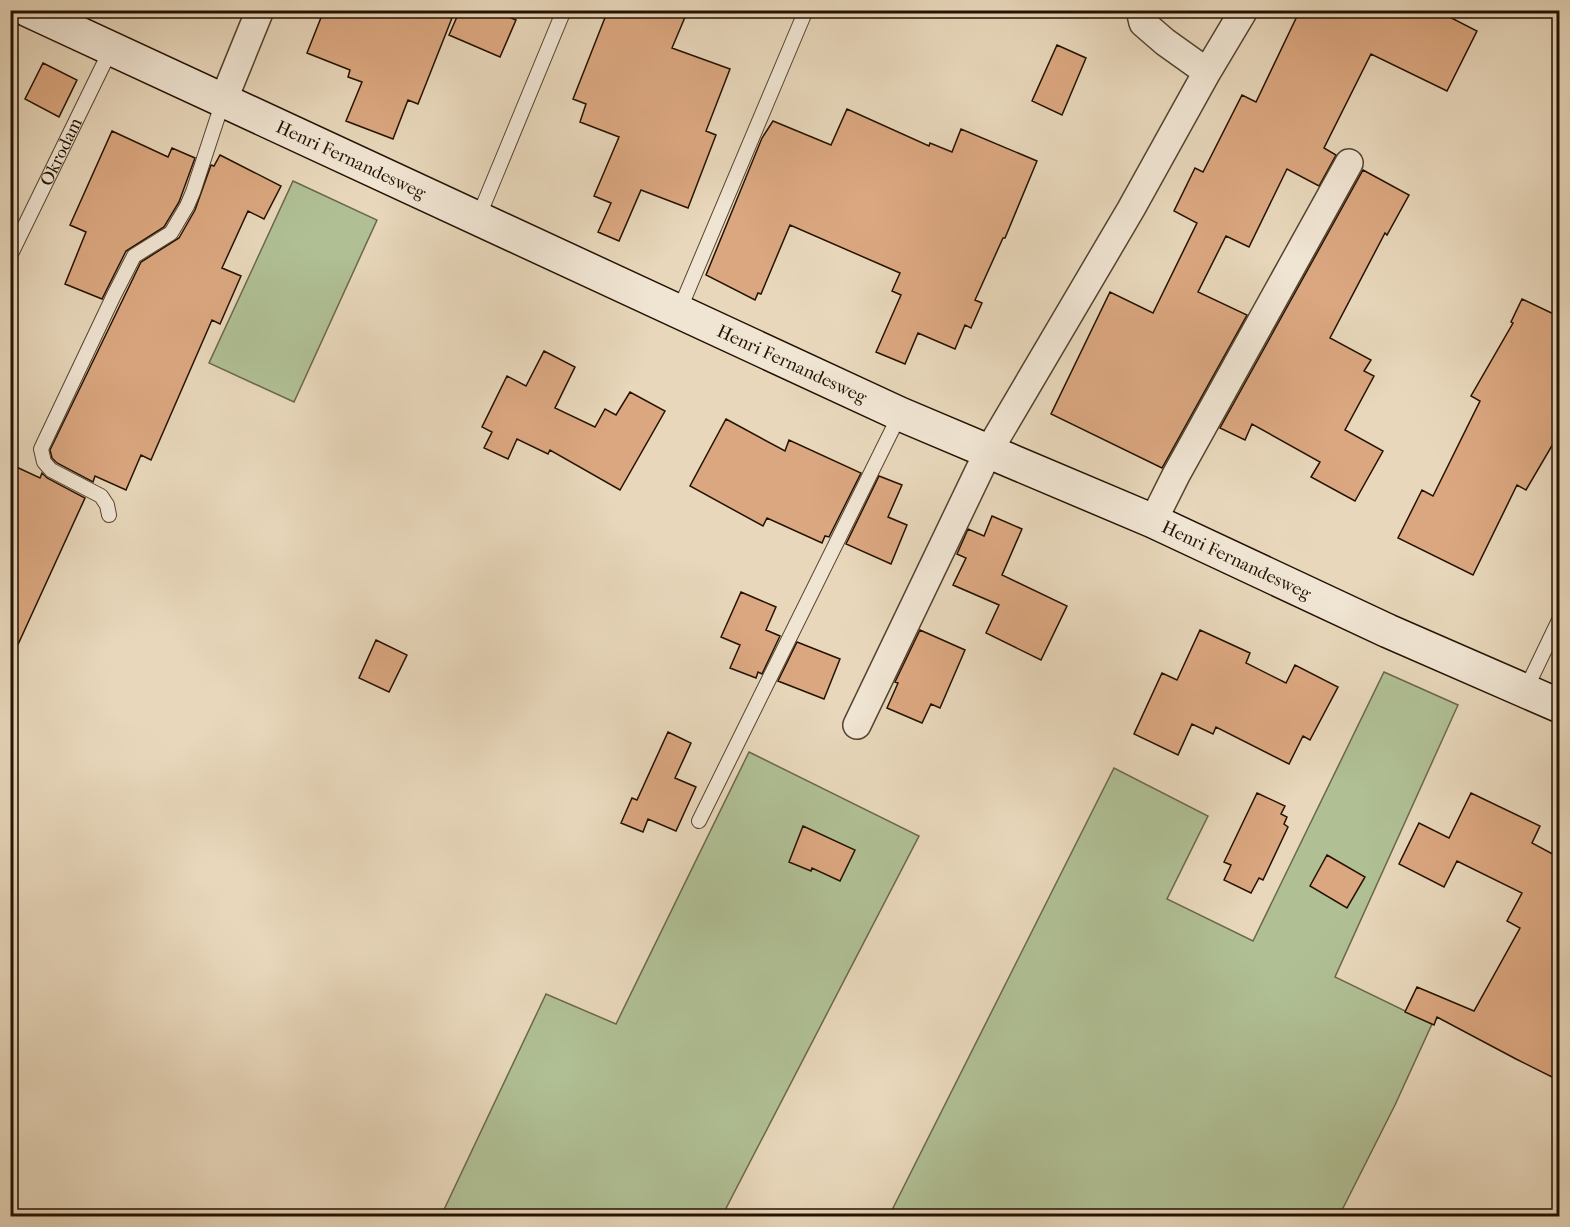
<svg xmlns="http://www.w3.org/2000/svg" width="1570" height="1227" font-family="'IM FELL French Canon',serif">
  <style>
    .green { fill: #b0bf94; stroke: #6a684a; stroke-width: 1.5 }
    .building { fill: #dba780; stroke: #241200; stroke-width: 1.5 }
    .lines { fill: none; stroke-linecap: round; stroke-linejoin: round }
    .lane-casing { stroke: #55432f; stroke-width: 16 }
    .street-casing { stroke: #55432f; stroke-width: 30 }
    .secondary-casing { stroke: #241200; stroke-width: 36 }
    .lane { stroke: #f0e5d3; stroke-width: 14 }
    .street { stroke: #f0e5d3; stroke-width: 27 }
    .secondary { stroke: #f0e5d3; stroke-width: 33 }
    .labels { text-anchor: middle; stroke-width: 4.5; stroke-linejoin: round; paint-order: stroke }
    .street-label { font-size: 18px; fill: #241200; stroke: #f0e5d3 }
  </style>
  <rect width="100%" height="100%" fill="#e8d7bb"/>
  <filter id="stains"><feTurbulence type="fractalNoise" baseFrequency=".00333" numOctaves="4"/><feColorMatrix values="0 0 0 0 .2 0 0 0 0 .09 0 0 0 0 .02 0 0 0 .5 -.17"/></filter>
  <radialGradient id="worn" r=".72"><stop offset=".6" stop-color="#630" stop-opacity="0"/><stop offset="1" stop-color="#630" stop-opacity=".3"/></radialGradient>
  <path class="green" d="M 293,181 L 377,220 L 294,402 L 209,363 Z
    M 1384,672 L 1458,705 L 1335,977 L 1432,1024 L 1395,1105 L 1339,1216 L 889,1216 L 1114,768 L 1208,816 L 1167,899 L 1253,941 Z
    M 749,752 L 919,836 L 722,1216 L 441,1216 L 546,994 L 616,1024 Z"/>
  <path class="building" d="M 324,10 L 432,10 L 452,18 L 418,104 L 408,100 L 393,139 L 346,121 L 362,82 L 348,77 L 350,70 L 307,53 Z
    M 460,10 L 492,10 L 516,20 L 500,57 L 449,35 Z
    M 608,10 L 688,10 L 672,48 L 730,69 L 706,131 L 716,135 L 688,208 L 641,190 L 619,241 L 598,232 L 611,203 L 594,196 L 619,137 L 580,122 L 586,104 L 573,99 Z
    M 1300,10 L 1436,10 L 1477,31 L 1447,91 L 1371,54 L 1324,148 L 1336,155 L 1319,186 L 1287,169 L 1249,247 L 1226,236 L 1198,292 L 1247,315 L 1162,468 L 1051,414 L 1110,292 L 1153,313 L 1197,223 L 1174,211 L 1195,168 L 1203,172 L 1242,95 L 1256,102 Z
    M 1057,45 L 1086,58 L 1062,115 L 1032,101 Z
    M 43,63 L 77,80 L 59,117 L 25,99 Z
    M 847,109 L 929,146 L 930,143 L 952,152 L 961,129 L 1037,161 L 1005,238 L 1003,238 L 975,300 L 982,303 L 971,328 L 965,325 L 955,349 L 918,333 L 905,364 L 876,352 L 901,295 L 892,291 L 900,273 L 790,225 L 761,294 L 758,293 L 755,300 L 706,275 L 762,138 L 773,121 L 831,145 Z
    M 112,131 L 168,157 L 172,148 L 195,158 L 179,202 L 164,227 L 126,251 L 102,299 L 65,284 L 86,232 L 70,225 Z
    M 220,155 L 281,186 L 264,219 L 248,211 L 222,268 L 241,276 L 220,324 L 212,320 L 151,460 L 141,455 L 126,490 L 95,476 L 93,482 L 57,463 L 52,458 L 50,450 L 141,262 L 179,238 L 195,210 L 211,165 L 214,166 Z
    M 1363,170 L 1409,195 L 1387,235 L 1385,233 L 1330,338 L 1371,360 L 1364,371 L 1374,376 L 1345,430 L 1383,451 L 1355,501 L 1311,477 L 1320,462 L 1252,424 L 1245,440 L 1220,428 Z
    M 1522,299 L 1560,317 L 1560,432 L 1526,490 L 1517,485 L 1473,575 L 1398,538 L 1422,490 L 1433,496 L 1480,401 L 1471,396 L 1513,323 L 1511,322 Z
    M 544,351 L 575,367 L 555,408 L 595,427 L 605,409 L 616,415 L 630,392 L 665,411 L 620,490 L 550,450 L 548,454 L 517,439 L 508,459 L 484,448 L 492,432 L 482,427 L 507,376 L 526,386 Z
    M 726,419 L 785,451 L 789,440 L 861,473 L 829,537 L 825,536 L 822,543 L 767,518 L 763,526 L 690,486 Z
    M 10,464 L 40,478 L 42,473 L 47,478 L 85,498 L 10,662 Z
    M 879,476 L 902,485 L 888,517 L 907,525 L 891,564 L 846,544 Z
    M 992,516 L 1022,529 L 1002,575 L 1067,606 L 1041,660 L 986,633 L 999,605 L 953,585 L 966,558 L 957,554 L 968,529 L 984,536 Z
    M 741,592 L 776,607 L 766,630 L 780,636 L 762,674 L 758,672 L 756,678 L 730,668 L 740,645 L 721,637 Z
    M 920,630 L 965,650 L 940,708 L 931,704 L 922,723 L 887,708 L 898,683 L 895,682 Z
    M 1200,630 L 1250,653 L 1246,663 L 1286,683 L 1295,665 L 1338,687 L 1310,740 L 1303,736 L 1289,764 L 1216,727 L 1213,734 L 1192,724 L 1178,755 L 1134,734 L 1162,673 L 1177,680 Z
    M 376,640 L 407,655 L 389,692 L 359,678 Z
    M 797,642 L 840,659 L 824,699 L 778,681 Z
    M 668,732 L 691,743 L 675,778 L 696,787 L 676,831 L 648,819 L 643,832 L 621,823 L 632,798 L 637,800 Z
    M 1257,793 L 1285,806 L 1281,814 L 1287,817 L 1284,824 L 1288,827 L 1263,880 L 1259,878 L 1251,893 L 1224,880 L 1231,865 L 1224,862 Z
    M 1471,793 L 1540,826 L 1532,843 L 1560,858 L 1560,1081 L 1516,1059 L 1437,1017 L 1434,1025 L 1405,1012 L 1417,987 L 1474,1011 L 1520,928 L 1507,921 L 1522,893 L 1457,861 L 1444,887 L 1399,864 L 1419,823 L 1449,838 Z
    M 803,826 L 855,850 L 840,881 L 812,868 L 811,871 L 789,862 Z
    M 1327,855 L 1365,877 L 1347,908 L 1310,886 Z"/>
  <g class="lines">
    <g class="lane-casing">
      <g id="lane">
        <path d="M 478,218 L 564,10"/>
        <path id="s1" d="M 10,256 L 111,49"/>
        <path d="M 679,311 L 806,10"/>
        <path d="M 109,515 L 107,505 L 101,496 L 51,470 L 44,462 L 41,449 L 114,295 L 134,256 L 171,233 L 187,206 L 193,192 L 223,101"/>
        <path d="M 1525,691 L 1560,618"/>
        <path d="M 699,821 L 900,414"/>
      </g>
    </g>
    <g class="street-casing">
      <path id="street" d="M 1140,10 L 1143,23 L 1165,42 L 1207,72
        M 223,101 L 260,10
        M 1153,521 L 1176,475 L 1349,163
        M 857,725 L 988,452 L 1131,209 L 1207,72 L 1244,10"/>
    </g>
    <g class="secondary-casing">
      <g id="secondary">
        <path id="s2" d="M 28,10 L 900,414 L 1153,521 L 1388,631 L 1560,706"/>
      </g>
    </g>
    <use href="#lane" class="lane"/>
    <use href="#street" class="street"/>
    <use href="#secondary" class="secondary"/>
  </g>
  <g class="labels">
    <g class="street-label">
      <text dy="6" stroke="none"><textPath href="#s1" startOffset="116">Okrodam</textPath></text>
      <text dy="6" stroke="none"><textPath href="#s2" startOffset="356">Henri Fernandesweg</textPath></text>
      <text dy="6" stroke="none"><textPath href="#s2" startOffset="842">Henri Fernandesweg</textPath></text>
      <text dy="6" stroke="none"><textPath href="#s2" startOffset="1328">Henri Fernandesweg</textPath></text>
    </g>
  </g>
  <rect width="1570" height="1227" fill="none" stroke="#e8d7bb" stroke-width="36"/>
  <rect x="12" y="12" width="1546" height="1203" fill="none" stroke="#241200" stroke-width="3"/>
  <rect x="18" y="18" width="1534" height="1191" fill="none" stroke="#241200" stroke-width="1.5"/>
  <rect width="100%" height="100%" filter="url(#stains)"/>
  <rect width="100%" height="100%" fill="url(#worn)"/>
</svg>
